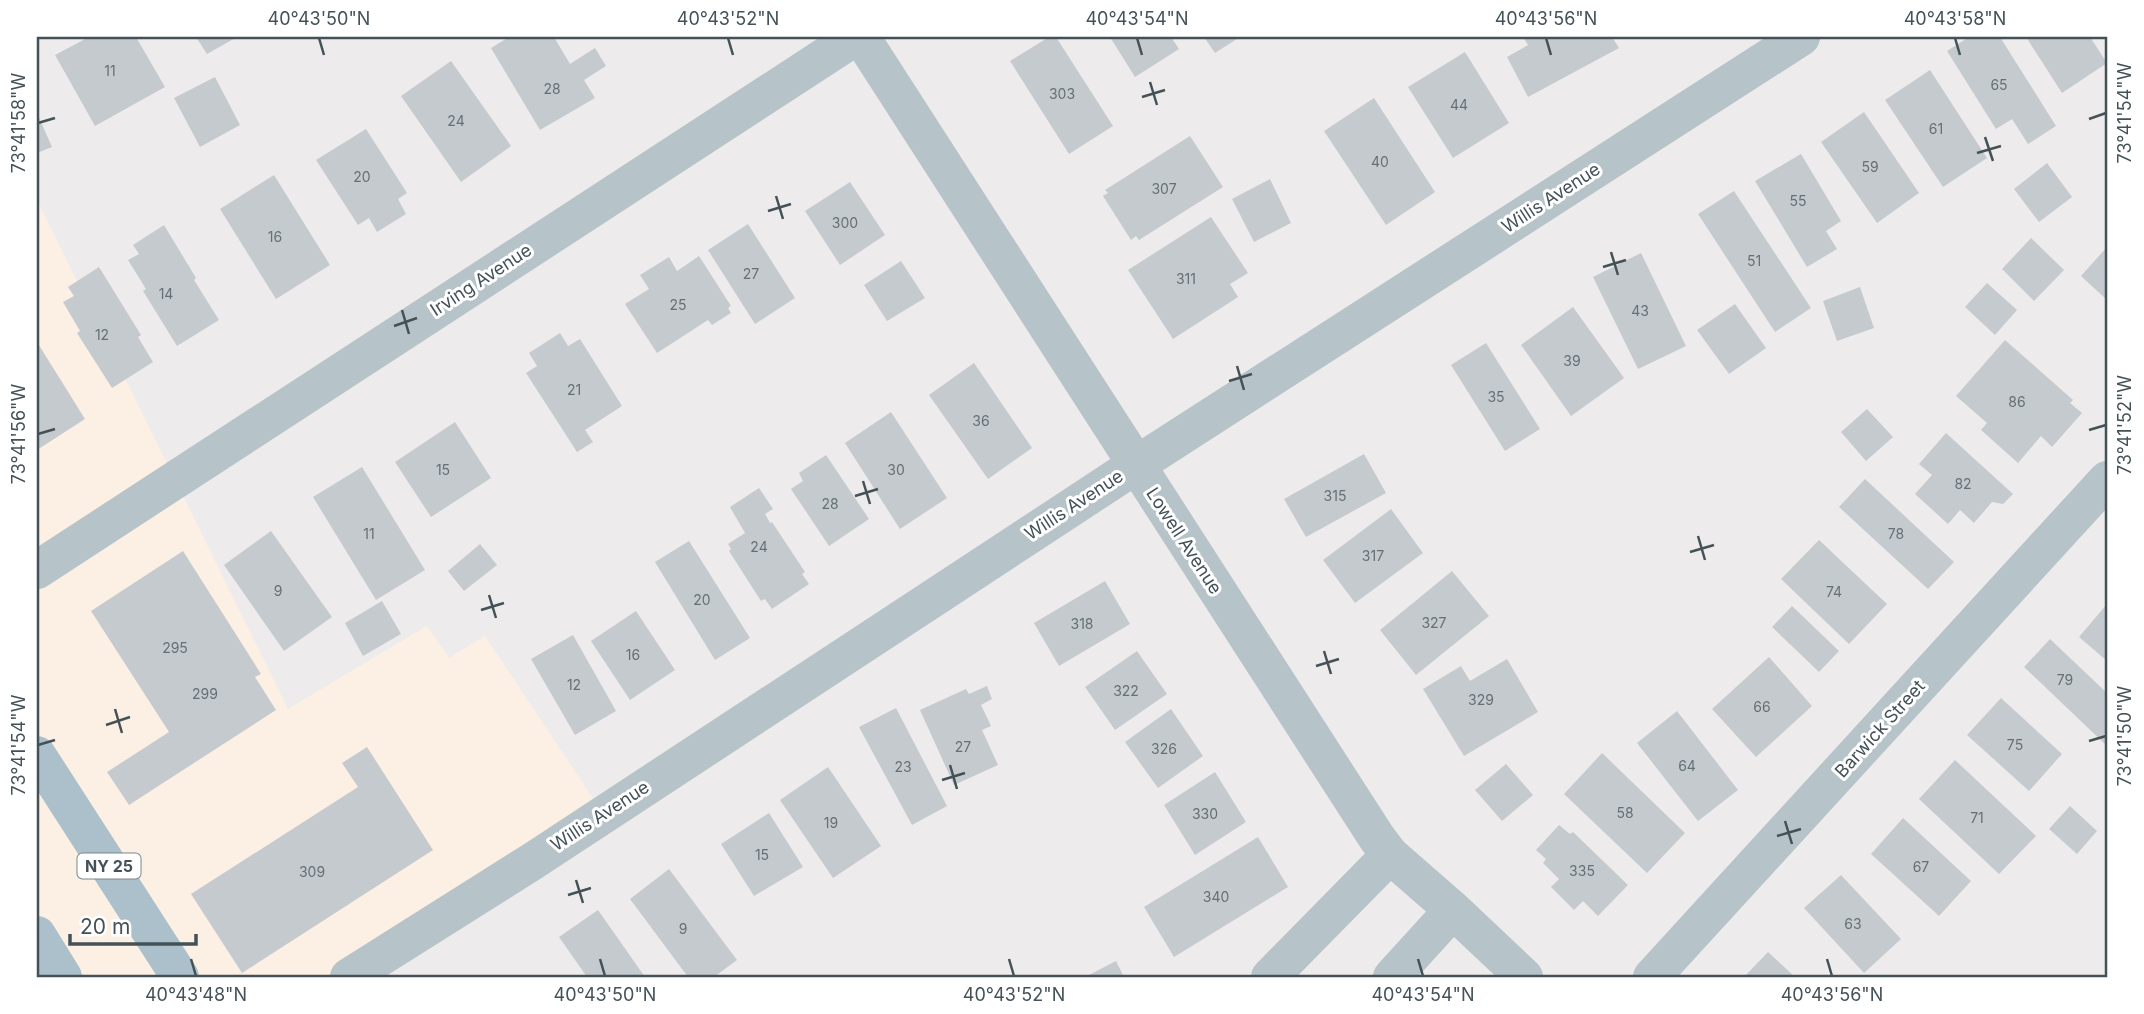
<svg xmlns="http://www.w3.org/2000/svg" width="2144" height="1014" font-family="Inter,sans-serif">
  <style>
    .commercial { fill: #fbf0e3 }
    .building { fill: #c5cacf }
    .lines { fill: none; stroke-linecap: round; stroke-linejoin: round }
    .minor { stroke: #b6c3c8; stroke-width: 38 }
    .major { stroke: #abc0cb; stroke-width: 38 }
    .ticks { fill: none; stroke: #445258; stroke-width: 2.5 }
    .labels { text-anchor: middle; stroke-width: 6; stroke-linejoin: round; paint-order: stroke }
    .number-label { font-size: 14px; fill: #647076 }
    .shield { fill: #fff; stroke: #7c868a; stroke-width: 2 }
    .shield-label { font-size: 16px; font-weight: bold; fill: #445258 }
    .street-label { font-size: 18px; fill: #445258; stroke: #fff }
    .neatline { fill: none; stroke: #445258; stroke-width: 2.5 }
    .ticks-label { font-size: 18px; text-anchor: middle; fill: #445258 }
  </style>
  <rect width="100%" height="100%" fill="#eeebec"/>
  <path class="commercial" d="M 37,200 L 288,709 L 427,626 L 449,658 L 485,636 L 610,824 L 383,977 L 37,977 Z"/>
  <path class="building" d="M 89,37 L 136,37 L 165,87 L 95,126 L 55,55 Z
    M 196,37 L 237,37 L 207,54 Z
    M 509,37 L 554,37 L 570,64 L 595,48 L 606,66 L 584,80 L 595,98 L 540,130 L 491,48 Z
    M 1049,37 L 1056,37 L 1113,126 L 1069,154 L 1010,61 Z
    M 1110,37 L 1171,37 L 1179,49 L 1135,77 Z
    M 1204,37 L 1240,37 L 1215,53 Z
    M 1523,37 L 1612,37 L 1619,48 L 1528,97 L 1507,57 L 1528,45 Z
    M 1969,37 L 2000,37 L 2056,126 L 2028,144 L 2012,119 L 1996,129 L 1947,51 Z
    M 2026,37 L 2090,37 L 2107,63 L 2062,93 Z
    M 1465,52 L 1509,123 L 1453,158 L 1408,87 Z
    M 451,61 L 511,146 L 461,182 L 401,96 Z
    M 1930,70 L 1987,158 L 1943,187 L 1885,100 Z
    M 215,77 L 240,125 L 200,147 L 174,98 Z
    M 1374,98 L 1435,192 L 1386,225 L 1324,131 Z
    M 1864,112 L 1919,193 L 1877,223 L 1821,142 Z
    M 37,113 L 52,147 L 37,153 Z
    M 366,129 L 407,193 L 398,199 L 406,214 L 377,232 L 369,218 L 358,225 L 316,160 Z
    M 1190,136 L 1223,187 L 1139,240 L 1136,236 L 1131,240 L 1103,196 L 1108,193 L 1105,190 Z
    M 1801,154 L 1841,221 L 1826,231 L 1837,249 L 1807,267 L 1755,181 Z
    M 2047,163 L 2072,197 L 2039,222 L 2014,189 Z
    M 274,175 L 330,265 L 276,299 L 220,209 Z
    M 1270,179 L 1291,223 L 1254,242 L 1232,199 Z
    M 850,182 L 885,235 L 840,265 L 805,211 Z
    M 1734,191 L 1811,308 L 1775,332 L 1698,214 Z
    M 1211,217 L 1248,273 L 1230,284 L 1238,297 L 1173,339 L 1128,270 Z
    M 748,224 L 795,298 L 755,324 L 708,250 Z
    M 164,225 L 196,278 L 194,280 L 219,320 L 177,346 L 143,291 L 146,289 L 128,260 L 139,254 L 133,245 Z
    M 2031,238 L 2064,270 L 2034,301 L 2002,269 Z
    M 2107,247 L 2107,300 L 2081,276 Z
    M 1641,253 L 1686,346 L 1638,369 L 1593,277 Z
    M 699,256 L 731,306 L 728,308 L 731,313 L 712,325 L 708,320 L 657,353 L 625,304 L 649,289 L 640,275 L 669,257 L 677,271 Z
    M 901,261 L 925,298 L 887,321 L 864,285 Z
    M 99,267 L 141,335 L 138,337 L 153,362 L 112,388 L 77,333 L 80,331 L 63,302 L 74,296 L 68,287 Z
    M 1987,283 L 2017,310 L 1995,335 L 1965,307 Z
    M 1860,287 L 1874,328 L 1837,341 L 1823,301 Z
    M 1735,304 L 1766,348 L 1729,374 L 1697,330 Z
    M 1573,307 L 1624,378 L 1571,416 L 1521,345 Z
    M 560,333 L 568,346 L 580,339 L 622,406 L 585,430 L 593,442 L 577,452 L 526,373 L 537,366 L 529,353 Z
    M 2005,340 L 2073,400 L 2070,403 L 2082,413 L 2052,447 L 2041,436 L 2018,463 L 1981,430 L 1987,423 L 1956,396 Z
    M 37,342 L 85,419 L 37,450 Z
    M 1486,343 L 1540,429 L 1505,451 L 1451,365 Z
    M 974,363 L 1032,448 L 988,479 L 929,395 Z
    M 1867,409 L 1893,437 L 1866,461 L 1841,432 Z
    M 891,412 L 947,498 L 900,529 L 845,443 Z
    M 455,422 L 491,478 L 431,517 L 395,462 Z
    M 1946,433 L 2013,494 L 2003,504 L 1992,502 L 1974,523 L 1960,510 L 1948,524 L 1915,494 L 1932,475 L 1919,464 Z
    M 1364,454 L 1386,493 L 1306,537 L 1284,499 Z
    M 826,455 L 869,519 L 829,546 L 791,489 L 803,481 L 799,473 Z
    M 362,467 L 425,570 L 376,600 L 313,497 Z
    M 1865,479 L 1954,562 L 1928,589 L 1839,507 Z
    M 759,488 L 773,509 L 765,514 L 770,523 L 772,522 L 805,572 L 802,574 L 809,584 L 772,609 L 765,599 L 761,601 L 729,551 L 731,549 L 728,544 L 745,533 L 730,507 Z
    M 1391,509 L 1423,553 L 1355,603 L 1323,560 Z
    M 271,531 L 332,617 L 284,651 L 224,565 Z
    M 1819,540 L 1887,604 L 1849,644 L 1781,579 Z
    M 689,541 L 750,638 L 715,660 L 655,562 Z
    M 480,544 L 497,565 L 464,591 L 448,571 Z
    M 183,551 L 261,674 L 255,677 L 276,710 L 129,805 L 107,772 L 169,732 L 91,611 Z
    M 1452,571 L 1489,616 L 1416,675 L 1380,630 Z
    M 1105,581 L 1130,624 L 1059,666 L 1034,623 Z
    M 382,601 L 401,634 L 363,656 L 345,623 Z
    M 2107,604 L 2107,661 L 2079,637 Z
    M 1792,606 L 1839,651 L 1819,672 L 1772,627 Z
    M 636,611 L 675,670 L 630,700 L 591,641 Z
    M 573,635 L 616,711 L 575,735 L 531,659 Z
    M 2050,639 L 2107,693 L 2107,746 L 2024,667 Z
    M 1137,651 L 1167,694 L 1115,730 L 1085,687 Z
    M 1769,657 L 1812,706 L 1756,757 L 1712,709 Z
    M 1507,659 L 1538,712 L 1464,756 L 1423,689 L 1461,666 L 1470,681 Z
    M 987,686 L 992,699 L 981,705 L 991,726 L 982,730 L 998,765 L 954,785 L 920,710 L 966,689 L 969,694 Z
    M 2001,698 L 2062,754 L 2029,791 L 1967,735 Z
    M 896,708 L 947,806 L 912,825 L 859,727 Z
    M 1171,709 L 1203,756 L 1158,788 L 1125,742 Z
    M 1677,711 L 1738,790 L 1698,821 L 1637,743 Z
    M 367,747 L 433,850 L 242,973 L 191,894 L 358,787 L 342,763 Z
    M 1602,753 L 1685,833 L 1647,873 L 1564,794 Z
    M 1955,760 L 2036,836 L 1999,874 L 1919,799 Z
    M 1506,764 L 1533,795 L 1502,821 L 1475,790 Z
    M 828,767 L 881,846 L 833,878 L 780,800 Z
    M 1215,772 L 1246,822 L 1195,855 L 1164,805 Z
    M 2070,806 L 2097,831 L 2077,854 L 2049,829 Z
    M 769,813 L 803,867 L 754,896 L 721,844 Z
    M 1903,818 L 1971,881 L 1939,916 L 1871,854 Z
    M 1559,825 L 1570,834 L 1573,832 L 1628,885 L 1598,916 L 1583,901 L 1574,910 L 1551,887 L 1559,879 L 1543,863 L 1546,859 L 1536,850 Z
    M 1258,837 L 1288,887 L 1174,957 L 1144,907 Z
    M 669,869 L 737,960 L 714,977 L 688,977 L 630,899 Z
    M 1841,875 L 1901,939 L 1864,973 L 1804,908 Z
    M 598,910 L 645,977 L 587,977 L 559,937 Z
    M 1768,952 L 1795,977 L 1744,977 Z
    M 1116,961 L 1124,977 L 1085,977 Z"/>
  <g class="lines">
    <path class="minor" d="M 861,37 L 1377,838 L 1390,855 L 1453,910 L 1524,977
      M 37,570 L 855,37
      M 349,977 L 533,861 L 1136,465 L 1801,37
      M 1270,977 L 1390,855
      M 1392,977 L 1453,910
      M 1652,977 L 2107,480"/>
    <path class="major" d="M 37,755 L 180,977
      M 37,935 L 63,977"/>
  </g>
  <path class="ticks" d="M 319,38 L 324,55M 728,38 L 733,55M 1137,38 L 1142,55M 1546,38 L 1551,55M 1955,38 L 1960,55M 1150,82 L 1157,105M 1142,97 L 1165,90M 2089,119 L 2106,113M 38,123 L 55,118M 1985,137 L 1993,161M 1977,153 L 2001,146M 776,196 L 783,219M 768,211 L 791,204M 1611,252 L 1618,275M 1603,267 L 1626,260M 402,310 L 409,334M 394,326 L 417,318M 1237,366 L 1244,390M 1229,381 L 1252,374M 2089,430 L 2106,425M 38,434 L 55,429M 863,481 L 870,504M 855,496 L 878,489M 1698,536 L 1705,560M 1690,552 L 1714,545M 489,595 L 496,618M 481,610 L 504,603M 1324,651 L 1331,674M 1316,666 L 1339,659M 115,709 L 122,733M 106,725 L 130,717M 2089,741 L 2106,736M 38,745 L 55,740M 950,765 L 957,789M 942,780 L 965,773M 1785,821 L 1792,844M 1777,836 L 1801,829M 576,880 L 583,903M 568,895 L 591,888M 191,959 L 196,976M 600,959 L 605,976M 1009,959 L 1014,976M 1418,959 L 1423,976M 1827,959 L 1832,976"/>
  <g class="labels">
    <g class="number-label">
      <text x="110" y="76">11</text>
      <text x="1999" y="90">65</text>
      <text x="552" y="94">28</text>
      <text x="1062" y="99">303</text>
      <text x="1459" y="110">44</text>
      <text x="456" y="126">24</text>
      <text x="1936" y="134">61</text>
      <text x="1380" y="167">40</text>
      <text x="1870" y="172">59</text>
      <text x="362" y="182">20</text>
      <text x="1164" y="194">307</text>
      <text x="1798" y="206">55</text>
      <text x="845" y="228">300</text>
      <text x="275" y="242">16</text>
      <text x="1754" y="266">51</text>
      <text x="751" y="279">27</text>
      <text x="1186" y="284">311</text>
      <text x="166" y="299">14</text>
      <text x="678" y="310">25</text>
      <text x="1640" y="316">43</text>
      <text x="102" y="340">12</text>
      <text x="1572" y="366">39</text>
      <text x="574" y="395">21</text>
      <text x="1496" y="402">35</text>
      <text x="2017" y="407">86</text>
      <text x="981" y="426">36</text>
      <text x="443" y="475">15</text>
      <text x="896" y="475">30</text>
      <text x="1963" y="489">82</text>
      <text x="1335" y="501">315</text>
      <text x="830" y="509">28</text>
      <text x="369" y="539">11</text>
      <text x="1896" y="539">78</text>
      <text x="759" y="552">24</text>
      <text x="1373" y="561">317</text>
      <text x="278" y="596">9</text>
      <text x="1834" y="597">74</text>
      <text x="702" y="605">20</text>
      <text x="1434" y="628">327</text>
      <text x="1082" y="629">318</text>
      <text x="175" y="653">295</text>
      <text x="633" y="660">16</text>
      <text x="2065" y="685">79</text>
      <text x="574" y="690">12</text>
      <text x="1126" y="696">322</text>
      <text x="205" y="699">299</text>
      <text x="1481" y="705">329</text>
      <text x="1762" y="712">66</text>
      <text x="2015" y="750">75</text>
      <text x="963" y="752">27</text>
      <text x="1164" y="754">326</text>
      <text x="1687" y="771">64</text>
      <text x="903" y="772">23</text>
      <text x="1625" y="818">58</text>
      <text x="1205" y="819">330</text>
      <text x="1977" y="823">71</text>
      <text x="831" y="828">19</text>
      <text x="762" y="860">15</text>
      <text x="1921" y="872">67</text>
      <text x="1582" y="876">335</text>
      <text x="312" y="877">309</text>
      <text x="1216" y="902">340</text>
      <text x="1853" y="929">63</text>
      <text x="683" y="934">9</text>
    </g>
    <rect class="shield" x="77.5" y="853.5" width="63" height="25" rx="5"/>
    <g class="shield-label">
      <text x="109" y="872">NY 25</text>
    </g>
    <g class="street-label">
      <text transform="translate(1551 198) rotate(-33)" y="6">Willis Avenue</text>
      <text transform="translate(481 280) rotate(-33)" y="6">Irving Avenue</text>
      <text transform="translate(1074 505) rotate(-33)" y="6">Willis Avenue</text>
      <text transform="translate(1184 541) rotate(57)" y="6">Lowell Avenue</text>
      <text transform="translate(1880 729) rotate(-48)" y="6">Barwick Street</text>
      <text transform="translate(600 816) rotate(-33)" y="6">Willis Avenue</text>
    </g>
  </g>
  <rect width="2144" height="1014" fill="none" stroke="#ffffff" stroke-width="77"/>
  <path d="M70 934v10h126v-10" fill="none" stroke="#445258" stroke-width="3.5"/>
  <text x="80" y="934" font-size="21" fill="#445258" stroke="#ffffff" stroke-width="5" paint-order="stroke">20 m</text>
  <rect x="38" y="38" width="2068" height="938" class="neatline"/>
  <g class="ticks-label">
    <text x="319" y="25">40°43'50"N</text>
    <text x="728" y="25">40°43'52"N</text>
    <text x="1137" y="25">40°43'54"N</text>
    <text x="1546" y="25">40°43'56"N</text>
    <text x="1955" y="25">40°43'58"N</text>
    <text transform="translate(2125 113) rotate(-90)" y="6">73°41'54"W</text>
    <text transform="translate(19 123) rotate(-90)" y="6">73°41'58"W</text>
    <text transform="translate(2125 425) rotate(-90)" y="6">73°41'52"W</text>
    <text transform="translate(19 434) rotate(-90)" y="6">73°41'56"W</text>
    <text transform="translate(2125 736) rotate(-90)" y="6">73°41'50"W</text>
    <text transform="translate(19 745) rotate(-90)" y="6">73°41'54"W</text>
    <text x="196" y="1001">40°43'48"N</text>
    <text x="605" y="1001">40°43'50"N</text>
    <text x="1014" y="1001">40°43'52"N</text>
    <text x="1423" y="1001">40°43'54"N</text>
    <text x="1832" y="1001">40°43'56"N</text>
  </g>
</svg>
